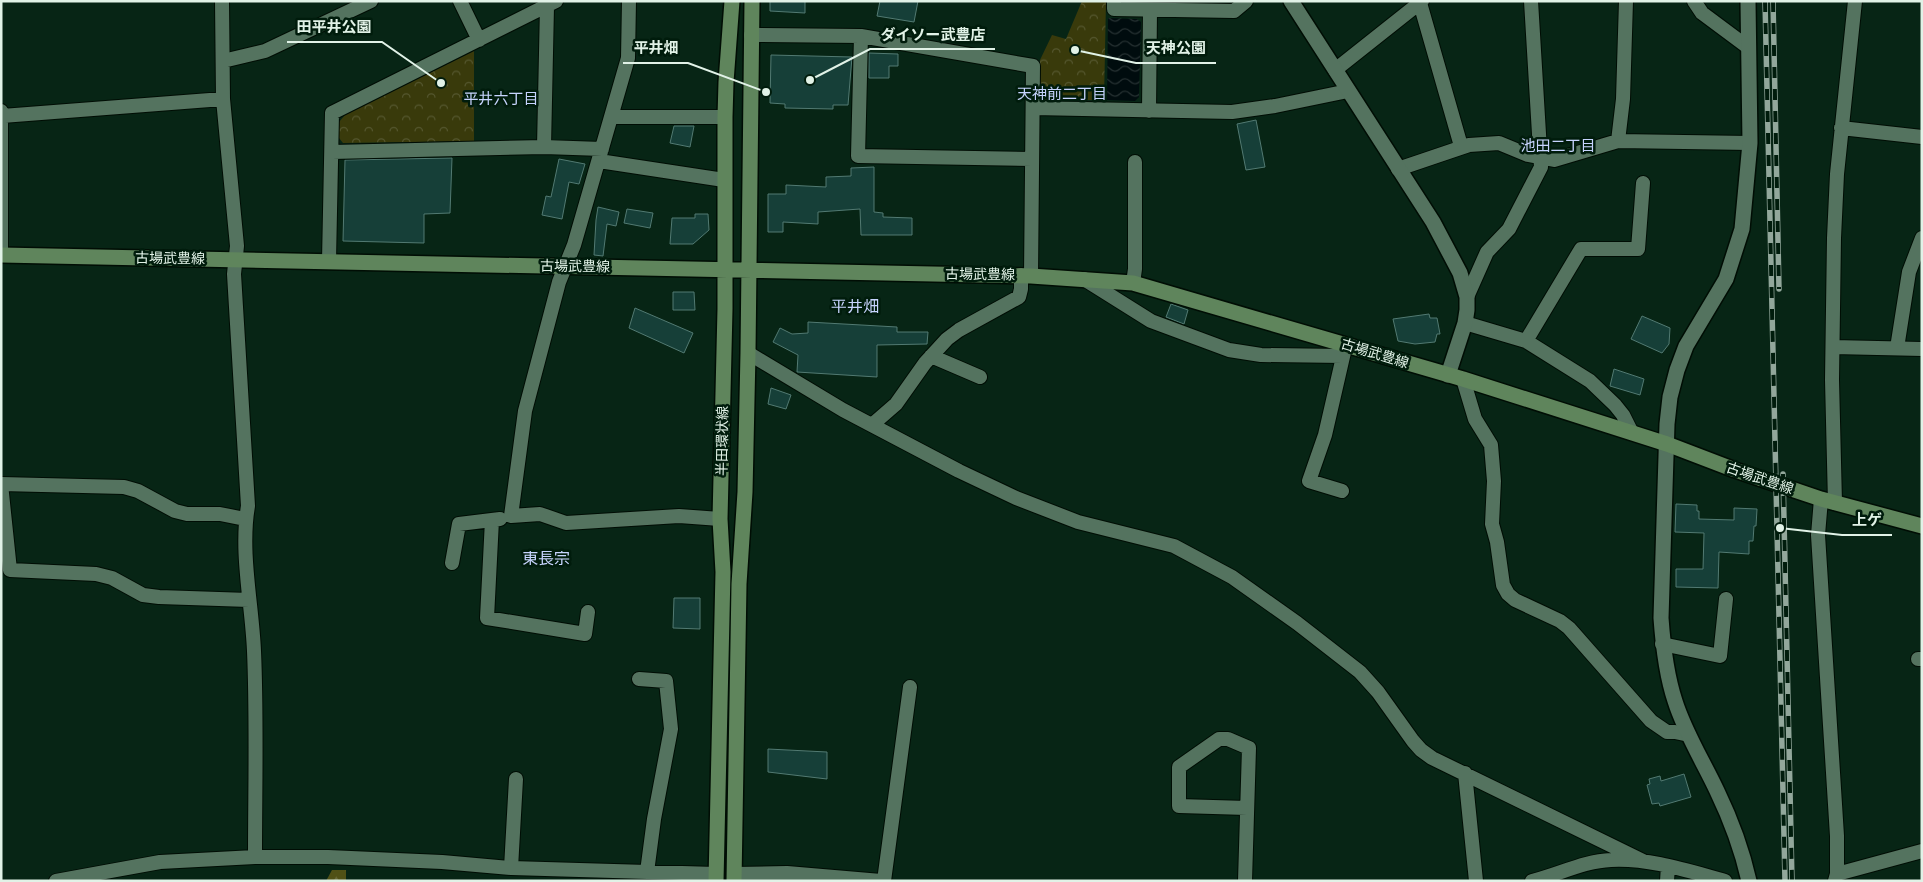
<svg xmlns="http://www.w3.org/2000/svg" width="1923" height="882" font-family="Helvetica,'Noto Sans JP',sans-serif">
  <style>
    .forest { fill: url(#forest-firs) }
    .park { fill: url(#park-crowns) }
    .water { fill: url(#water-waves) }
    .building { fill: #163f38; stroke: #527a72 }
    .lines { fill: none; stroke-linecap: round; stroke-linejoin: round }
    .minor-casing { stroke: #000d04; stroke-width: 16 }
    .tertiary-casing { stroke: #000d04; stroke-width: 18 }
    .secondary-casing { stroke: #000d04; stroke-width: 18 }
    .minor { stroke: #54735f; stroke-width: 14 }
    .tertiary { stroke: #54735f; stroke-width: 15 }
    .secondary { stroke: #5f855c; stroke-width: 15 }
    .rail-casing { stroke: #92a79b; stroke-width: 5.5 }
    .rail { stroke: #001c0c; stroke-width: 4; stroke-dasharray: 11; stroke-linecap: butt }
    .labels { text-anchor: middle; stroke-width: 5; stroke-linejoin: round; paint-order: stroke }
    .street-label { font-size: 14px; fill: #e1f2e7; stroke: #001c0c }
    .neighbourhood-label { font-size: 15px; fill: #c7d4fe; stroke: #001c0c }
    .quarter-label { font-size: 16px; fill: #c7d4fe; stroke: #001c0c }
    .leader { fill: none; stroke: #e1f2e7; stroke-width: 2 }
    .callout-dot { fill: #e1f2e7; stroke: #001c0c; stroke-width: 2 }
    .callout-label { font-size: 15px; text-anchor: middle; font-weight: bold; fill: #e1f2e7; stroke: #001c0c; stroke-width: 5; stroke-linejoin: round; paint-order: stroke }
  </style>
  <defs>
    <pattern id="forest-firs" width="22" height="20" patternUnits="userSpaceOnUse" patternTransform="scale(1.25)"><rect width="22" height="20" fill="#505116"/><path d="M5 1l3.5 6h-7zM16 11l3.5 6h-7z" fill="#696a38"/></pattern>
    <pattern id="park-crowns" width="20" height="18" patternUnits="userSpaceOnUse" patternTransform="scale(1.25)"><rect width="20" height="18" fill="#393a0b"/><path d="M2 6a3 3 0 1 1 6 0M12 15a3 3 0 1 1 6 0" fill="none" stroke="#55572f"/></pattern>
    <pattern id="water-waves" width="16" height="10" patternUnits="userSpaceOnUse" patternTransform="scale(1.25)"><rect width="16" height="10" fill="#000c0e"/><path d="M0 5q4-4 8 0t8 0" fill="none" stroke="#253031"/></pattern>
  </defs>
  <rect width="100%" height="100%" fill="#072515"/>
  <path class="forest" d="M 332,870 L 346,870 L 346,881 L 326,881 Z"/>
  <path class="park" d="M 1082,1 L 1106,1 L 1104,100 L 1046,100 L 1040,97 L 1040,60 L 1052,35 L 1066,39 Z
    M 474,51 L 474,141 L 343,143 L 339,138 L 339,122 L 345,115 Z"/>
  <path class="water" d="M 1108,18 L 1137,19 L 1141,22 L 1139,97 L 1135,101 L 1107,100 Z"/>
  <path class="building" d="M 770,1 L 805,1 L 805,13 L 770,11 Z
    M 880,1 L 918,1 L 914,22 L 877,16 Z
    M 869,53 L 898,54 L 898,66 L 889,66 L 889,78 L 869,78 Z
    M 771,55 L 852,57 L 848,105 L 833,105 L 833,109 L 785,108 L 785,104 L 770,103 Z
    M 1256,120 L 1265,167 L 1246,170 L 1237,124 Z
    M 674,126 L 694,126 L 690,147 L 670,143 Z
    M 452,158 L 450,213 L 424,214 L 424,243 L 343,241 L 345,160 Z
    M 559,159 L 585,164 L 579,184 L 569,182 L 562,219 L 542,215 L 546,196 L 551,197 Z
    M 874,167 L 874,212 L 883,213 L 883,217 L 912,218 L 912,235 L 861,235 L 860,209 L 818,212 L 818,224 L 783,222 L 783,232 L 768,232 L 768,194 L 786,194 L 786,185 L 826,187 L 826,177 L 851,176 L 851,168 Z
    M 598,207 L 619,212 L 616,226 L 607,224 L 603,256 L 594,255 L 596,220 Z
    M 627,209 L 653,213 L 650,228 L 624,223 Z
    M 695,214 L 708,214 L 709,230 L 693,244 L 670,244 L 672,218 L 695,218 Z
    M 673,292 L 694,292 L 695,310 L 673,310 Z
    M 1171,304 L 1188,310 L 1184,324 L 1166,317 Z
    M 635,308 L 693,333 L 684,353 L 629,328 Z
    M 1429,314 L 1430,318 L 1437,318 L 1440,334 L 1437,334 L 1435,342 L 1415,344 L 1398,341 L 1393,319 Z
    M 1642,316 L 1670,328 L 1669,344 L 1662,353 L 1631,339 Z
    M 808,322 L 897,327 L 897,332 L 928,332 L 927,344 L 877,345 L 877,377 L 797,372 L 798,355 L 773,342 L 780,328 L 792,334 L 808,333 Z
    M 1614,369 L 1644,379 L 1640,395 L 1610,386 Z
    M 771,388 L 791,395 L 786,409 L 768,404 Z
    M 1676,504 L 1697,505 L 1697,511 L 1699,511 L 1699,519 L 1734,520 L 1734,508 L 1757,509 L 1756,526 L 1754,526 L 1753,541 L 1749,541 L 1749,554 L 1719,552 L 1718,588 L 1676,587 L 1676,569 L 1703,569 L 1704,533 L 1675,532 Z
    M 674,598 L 700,598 L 700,629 L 673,628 Z
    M 768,749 L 827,752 L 827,779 L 768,772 Z
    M 1684,774 L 1691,797 L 1660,806 L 1659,803 L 1652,804 L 1647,785 L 1650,784 L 1649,779 L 1660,776 L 1661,781 Z"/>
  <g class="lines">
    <g class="minor-casing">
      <path id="minor" d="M 222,1 L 223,99 L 237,246 L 234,274 L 248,506 C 240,552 252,604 254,651 C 257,719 255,788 255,857
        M 460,1 L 479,40
        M 629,1 L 628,58 L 574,245 L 559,282 L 525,411 L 511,516 L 540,514 L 566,523 L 679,516 L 720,519
        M 1114,1 L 1114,9 L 1234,11 L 1246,1
        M 1694,1 L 1702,13 L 1749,48
        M 1420,3 L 1461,146
        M 751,35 L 861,36 L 1033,66 L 1031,276
        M 861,36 L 858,156 L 1032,159
        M 223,61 L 265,51 L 371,1
        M 1335,70 L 1422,1
        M 1033,108 L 1232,112 L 1275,106 L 1348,91
        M 1,111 L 1,255
        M 1149,111 L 1150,10
        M 2,116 L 223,99
        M 612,117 L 725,117
        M 1841,128 L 1922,137
        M 1618,141 L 1623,99 L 1626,1
        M 544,147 L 547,6
        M 332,152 L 544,147 L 602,149
        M 599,161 L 724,180
        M 1398,169 L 1469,145 L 1499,143 L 1528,155 L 1554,160 L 1618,141 L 1750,143
        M 329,261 L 332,113 L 556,1
        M 1084,279 L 1151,321 L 1229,350 L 1261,355 L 1343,356
        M 1133,283 L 1135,269 L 1135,162
        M 1467,297 L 1487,252 L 1509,229 L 1541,167 L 1531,1
        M 1465,323 L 1526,341 L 1590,381 L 1615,405 L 1623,415 L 1632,433
        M 1526,341 L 1581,249 L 1638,249 L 1643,183
        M 1833,347 L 1922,349
        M 1897,348 L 1909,272 L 1922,238
        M 748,353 L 843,410 L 959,471 L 1016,498 L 1078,522 L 1174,546 L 1232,577 L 1297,623 L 1360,672 L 1378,692 L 1413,741 L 1421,750 L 1432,758 L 1643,861
        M 931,356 L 980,377
        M 1463,379 L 1475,419 L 1491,445 L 1494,481 L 1492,524 L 1497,542 L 1503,585 L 1508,594 L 1515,600 L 1560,621 L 1569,628 L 1651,721 L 1667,732 L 1675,732 L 1689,735
        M 873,424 L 896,404 L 925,363 L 947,339 L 959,330 L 1019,297 L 1021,289 L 1021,275
        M 1,484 L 10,570 L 96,574 L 112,578 L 143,595 L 159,597 L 249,600
        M 1,484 L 124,487 L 138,491 L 175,511 L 187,514 L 220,514 L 245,519
        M 1342,491 L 1309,481 L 1325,435 L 1345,348
        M 1821,499 L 1818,535 L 1837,836 L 1837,874 L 1835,881
        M 1835,503 L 1832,380 L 1834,238 L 1837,174 L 1855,1
        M 492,520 L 487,618 L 585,634 L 588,612
        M 452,563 L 459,524 L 500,519
        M 1662,644 L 1720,656 L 1726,599
        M 1918,659 L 1922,659
        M 639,679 L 666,681 L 671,729 L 654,819 L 647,872
        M 1465,773 L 1476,881
        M 511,868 L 516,779
        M 734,874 L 787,873 L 881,881
        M 1837,874 L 1922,851
        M 56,881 L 160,862 L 255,857 L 328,857 L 442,862 L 511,868 L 716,874
        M 884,881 L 910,687
        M 1245,881 L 1249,748 L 1228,739 L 1219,739 L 1179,767 L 1179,806 L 1247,808
        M 1532,881 C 1558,875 1584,861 1611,860 C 1650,858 1688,871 1725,881
        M 1667,881 L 1668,866"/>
    </g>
    <g class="tertiary-casing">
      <path id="tertiary" d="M 1291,1 L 1433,222 L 1460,273 L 1467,297 L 1467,310 L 1465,323 L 1448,375
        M 1748,1 L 1750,143 L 1742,229 L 1726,279 L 1686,346 L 1677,370 L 1670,397 L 1667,424 L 1661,618 C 1663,646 1666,674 1675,701 C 1685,733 1703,761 1717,791 C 1731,820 1742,850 1749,881"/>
    </g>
    <g class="secondary-casing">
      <path id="secondary" d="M 1,255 L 1031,276 L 1133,283 L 1463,379 L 1667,444 L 1735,470 L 1821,499 L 1922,526
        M 716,881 L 723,572 L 720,519 L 725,309 L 725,117 L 726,82 L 732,1
        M 734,881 L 739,584 L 745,492 L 748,353 L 752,1"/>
    </g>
    <use href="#minor" class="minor"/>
    <use href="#tertiary" class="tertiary"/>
    <use href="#secondary" class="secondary"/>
    <g class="rail-casing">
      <path id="rail" d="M 1765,1 L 1785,881
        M 1773,1 L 1779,289
        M 1783,474 L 1792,881"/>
    </g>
    <use href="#rail" class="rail"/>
  </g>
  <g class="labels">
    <g class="street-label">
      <text transform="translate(170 258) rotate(1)" y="5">古場武豊線</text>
      <text transform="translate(575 266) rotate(1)" y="5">古場武豊線</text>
      <text transform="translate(980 274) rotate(1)" y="5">古場武豊線</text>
      <text transform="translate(1375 353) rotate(17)" y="5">古場武豊線</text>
      <text transform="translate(722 441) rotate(-89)" y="5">半田環状線</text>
      <text transform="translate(1760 478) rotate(19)" y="5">古場武豊線</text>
    </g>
    <g class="neighbourhood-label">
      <text x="1062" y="99">天神前二丁目</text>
      <text x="501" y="104">平井六丁目</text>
      <text x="1558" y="151">池田二丁目</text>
    </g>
    <g class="quarter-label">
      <text x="855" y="312">平井畑</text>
      <text x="546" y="564">東長宗</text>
    </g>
  </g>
  <path class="leader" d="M441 83L382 42H287M810 80L870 49H995M766 92L688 63H623M1075 50L1136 63H1216M1780 528L1842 535H1892"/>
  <g class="callout-dot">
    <circle cx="441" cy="83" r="5"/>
    <circle cx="810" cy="80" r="5"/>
    <circle cx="766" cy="92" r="5"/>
    <circle cx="1075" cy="50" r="5"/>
    <circle cx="1780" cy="528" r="5"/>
  </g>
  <g class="callout-label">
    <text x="334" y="32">田平井公園</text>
    <text x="933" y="40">ダイソー武豊店</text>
    <text x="656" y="53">平井畑</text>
    <text x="1176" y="53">天神公園</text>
    <text x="1867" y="525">上ゲ</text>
  </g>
  <rect width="1923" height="882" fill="none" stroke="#e1f2e7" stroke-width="5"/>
</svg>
